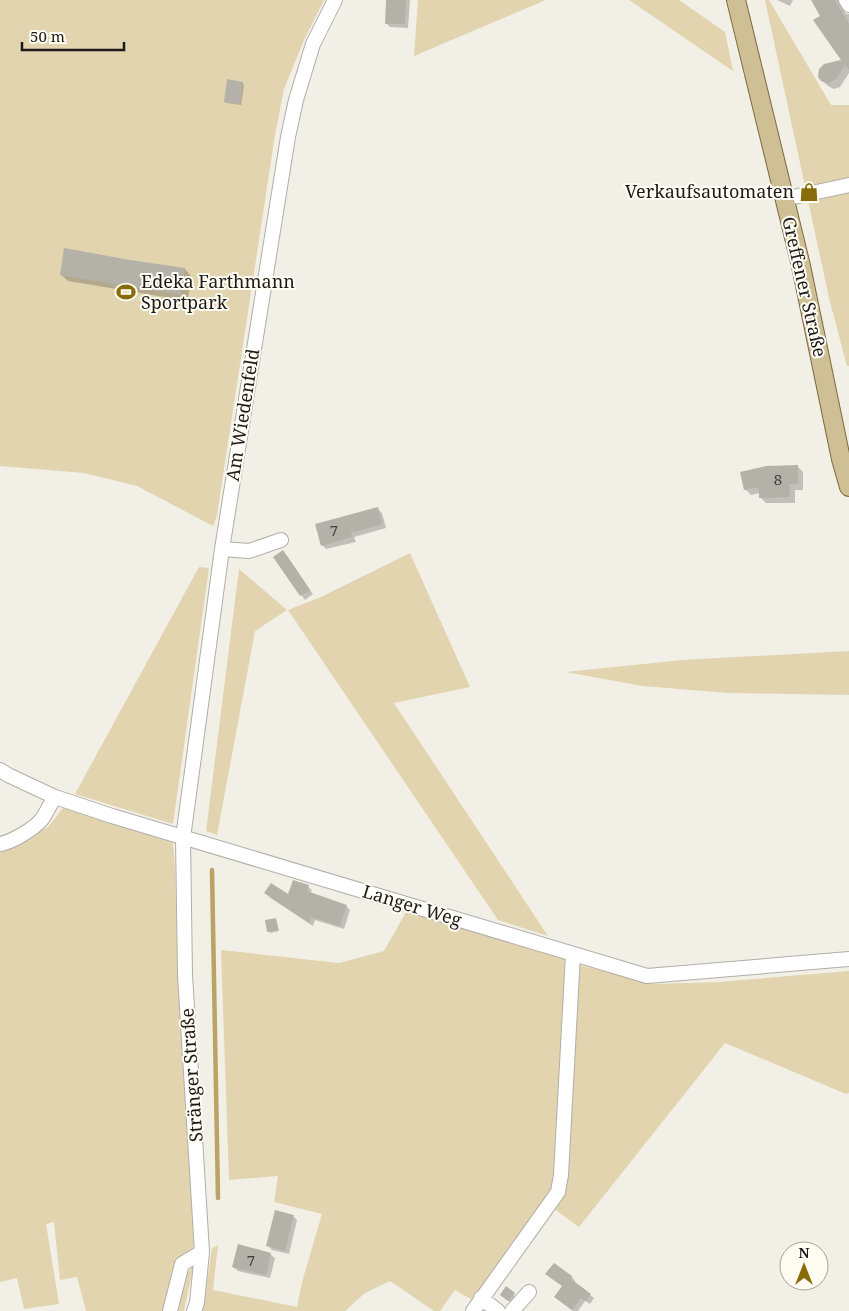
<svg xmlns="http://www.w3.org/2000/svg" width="849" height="1311" font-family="'Noto Serif',serif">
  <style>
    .green { fill: #e1d4af }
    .shadow { fill: #0003 }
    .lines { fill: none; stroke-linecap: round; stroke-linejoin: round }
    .stream { stroke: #b9a367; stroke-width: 4.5 }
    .building { fill: #b4b1a9 }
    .minor-casing { stroke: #b1aea7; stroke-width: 16 }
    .major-casing { stroke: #7b6a3c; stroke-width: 20 }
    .minor { stroke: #fff; stroke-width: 14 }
    .major { stroke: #cfbf95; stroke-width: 18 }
    .labels { text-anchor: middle; stroke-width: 4; stroke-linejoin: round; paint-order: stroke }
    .number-label { font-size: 15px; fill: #41403c }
    .poi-label { font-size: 18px; fill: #1b1a18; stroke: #fffcf4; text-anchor: end }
    .street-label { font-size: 18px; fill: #1b1a18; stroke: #fffcf4 }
  </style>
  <rect width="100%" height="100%" fill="#f2efe7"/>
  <path class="green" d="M 0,0 L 324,0 L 304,40 L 284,89 L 275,135 L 217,515 L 213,526 L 137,486 L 84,473 L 0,466 Z
    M 418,0 L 546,0 L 414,56 Z
    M 629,0 L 679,0 L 725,32 L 733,71 Z
    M 765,0 L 769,0 L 831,105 L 849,105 L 849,366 L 847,366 L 829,298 Z
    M 410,553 L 470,687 L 394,703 L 548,936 L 498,920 L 288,610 L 321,597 Z
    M 199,567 L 209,568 L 173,824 L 75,794 Z
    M 239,569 L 287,610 L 255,631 L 217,835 L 206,831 Z
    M 849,651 L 849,695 L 728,693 L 642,686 L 566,672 L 682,660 Z
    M 63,808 L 173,843 L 175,866 L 178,981 L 191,1195 L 196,1245 L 180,1261 L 165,1307 L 162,1311 L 86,1311 L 77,1277 L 60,1280 L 54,1222 L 46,1224 L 59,1304 L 24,1309 L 17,1278 L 0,1282 L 0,849 L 8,848 L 48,827 Z
    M 406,912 L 567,960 L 555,1176 L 551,1194 L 474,1301 L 455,1290 L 440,1311 L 434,1311 L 390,1281 L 365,1293 L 345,1311 L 201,1311 L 204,1303 L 212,1248 L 218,1245 L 213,1290 L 297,1307 L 302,1282 L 322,1214 L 274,1202 L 278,1176 L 229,1180 L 221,950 L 339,963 L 384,951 Z
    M 579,965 L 654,984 L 719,982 L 849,971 L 849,1093 L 846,1094 L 725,1043 L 579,1227 L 553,1208 L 567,1176 L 578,1005 Z
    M 194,1264 L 184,1311 L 176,1311 L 183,1280 Z"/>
  <path class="shadow" d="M 388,0 L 410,0 L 408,28 L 390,27 L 386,23 Z
    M 777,0 L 793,0 L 790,6 Z
    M 813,0 L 845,0 L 842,7 L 846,14 L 849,14 L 849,73 L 840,87 L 834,89 L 828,86 L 822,80 L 844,60 Z
    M 242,83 L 244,85 L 241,105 L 227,103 L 225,102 Z
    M 129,261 L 185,269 L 191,276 L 188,301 L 68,281 L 61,275 Z
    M 797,466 L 803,472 L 803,490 L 795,490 L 795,503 L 766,503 L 760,497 L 760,493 L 751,495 L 745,489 Z
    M 378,509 L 382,513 L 386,528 L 354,537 L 356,542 L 326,549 L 322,545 Z
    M 287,556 L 313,594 L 305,600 L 301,595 L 275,557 Z
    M 308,887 L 312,890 L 310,894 L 346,906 L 350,910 L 344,929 L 315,920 L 313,926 L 269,897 L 289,896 Z
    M 276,920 L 277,922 L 279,931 L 270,933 L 268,931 Z
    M 293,1216 L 297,1220 L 289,1254 L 272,1250 L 268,1245 Z
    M 270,1254 L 275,1258 L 270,1278 L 238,1271 L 233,1267 Z
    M 554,1264 L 572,1277 L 575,1281 L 574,1283 L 594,1298 L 590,1304 L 585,1301 L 578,1311 L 573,1311 L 559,1300 L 563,1286 Z
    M 507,1288 L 515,1296 L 510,1302 L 501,1295 Z"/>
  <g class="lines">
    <path class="stream" d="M 212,870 L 218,1198"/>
  </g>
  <path class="building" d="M 386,0 L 406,0 L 405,24 L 385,24 Z
    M 811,0 L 835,0 L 849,24 L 849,70 L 845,65 L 836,79 L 830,83 L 826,83 L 821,81 L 818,77 L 819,69 L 824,64 L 841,60 L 813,20 L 820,16 Z
    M 227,79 L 243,82 L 240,104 L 224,102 Z
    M 64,248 L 130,260 L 185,268 L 181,295 L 60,275 Z
    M 798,465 L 798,484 L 789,484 L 790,497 L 759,498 L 759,487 L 744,490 L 740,472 L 766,466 Z
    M 378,507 L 382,524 L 351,533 L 352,537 L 321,546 L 315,524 Z
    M 283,550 L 310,590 L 300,596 L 273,557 Z
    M 293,880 L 309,885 L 307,891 L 347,905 L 340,926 L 311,917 L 309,923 L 264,893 L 271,883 L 288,894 Z
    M 276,918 L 278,930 L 267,932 L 265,920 Z
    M 275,1210 L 294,1215 L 285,1251 L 266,1246 Z
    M 238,1244 L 271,1253 L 266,1275 L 232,1267 Z
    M 554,1263 L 572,1276 L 571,1279 L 591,1294 L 586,1301 L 581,1298 L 572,1310 L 554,1297 L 562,1286 L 545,1274 Z
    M 506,1286 L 515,1293 L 508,1301 L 500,1295 Z"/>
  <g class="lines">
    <g class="minor-casing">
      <path id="minor" d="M 846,0 L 849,5
        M 784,199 L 849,185
        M 222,549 L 249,551 L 281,540
        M 0,770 L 8,775 L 55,797 L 112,816 L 647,976 L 849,959
        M 0,844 C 12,842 34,829 42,819 C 47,812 50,804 55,797
        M 481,1298 L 498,1311
        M 170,1311 L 182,1264 L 202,1252
        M 194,1311 L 197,1303 L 202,1252 L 185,975 L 183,838 L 222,549 L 288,137 L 296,100 L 313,44 L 335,0
        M 473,1311 L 558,1192 L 561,1175 L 573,954
        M 512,1311 L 529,1292"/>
    </g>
    <g class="major-casing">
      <path id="major" d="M 736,0 L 801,266 L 841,459 L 849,487"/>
    </g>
    <use href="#minor" class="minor"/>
    <use href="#major" class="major"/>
  </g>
  <defs>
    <g id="shop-bare" transform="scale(1.5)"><path d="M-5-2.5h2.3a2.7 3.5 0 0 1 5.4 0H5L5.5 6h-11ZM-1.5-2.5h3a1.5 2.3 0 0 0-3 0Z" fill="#886c0a" stroke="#fffcf4" stroke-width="2.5" paint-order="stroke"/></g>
    <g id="stadium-bare" transform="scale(1.5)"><path d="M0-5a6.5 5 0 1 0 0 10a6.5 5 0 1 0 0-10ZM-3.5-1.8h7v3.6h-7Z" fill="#886c0a" stroke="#fffcf4" stroke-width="2.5" paint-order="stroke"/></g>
  </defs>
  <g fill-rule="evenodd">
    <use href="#shop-bare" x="809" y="192"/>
    <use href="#stadium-bare" x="126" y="292"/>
  </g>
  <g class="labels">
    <g class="number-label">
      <text x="778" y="485">8</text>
      <text x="334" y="536">7</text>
      <text x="251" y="1266">7</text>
    </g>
    <g class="poi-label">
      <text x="794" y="198">Verkaufsautomaten</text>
      <text x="141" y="288" text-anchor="start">Edeka Farthmann<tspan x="141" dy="21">Sportpark</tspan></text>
    </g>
    <g class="street-label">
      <text transform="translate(804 287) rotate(77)" y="6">Greffener Straße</text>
      <text transform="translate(243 415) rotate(-81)" y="6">Am Wiedenfeld</text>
      <text transform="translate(412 906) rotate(17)" y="6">Langer Weg</text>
      <text transform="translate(192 1075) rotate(-94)" y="6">Stränger Straße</text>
    </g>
  </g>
  <g transform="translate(804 1266)"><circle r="24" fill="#fffcf4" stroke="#a4a29c"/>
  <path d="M0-4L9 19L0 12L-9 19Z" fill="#886c0a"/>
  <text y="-8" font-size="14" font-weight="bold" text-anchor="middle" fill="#1b1a18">N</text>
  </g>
  <path d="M22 42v8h102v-8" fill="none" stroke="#1b1a18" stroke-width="2.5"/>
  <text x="30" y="42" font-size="15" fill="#1b1a18" stroke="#fffcf4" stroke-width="4" paint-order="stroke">50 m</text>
</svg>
